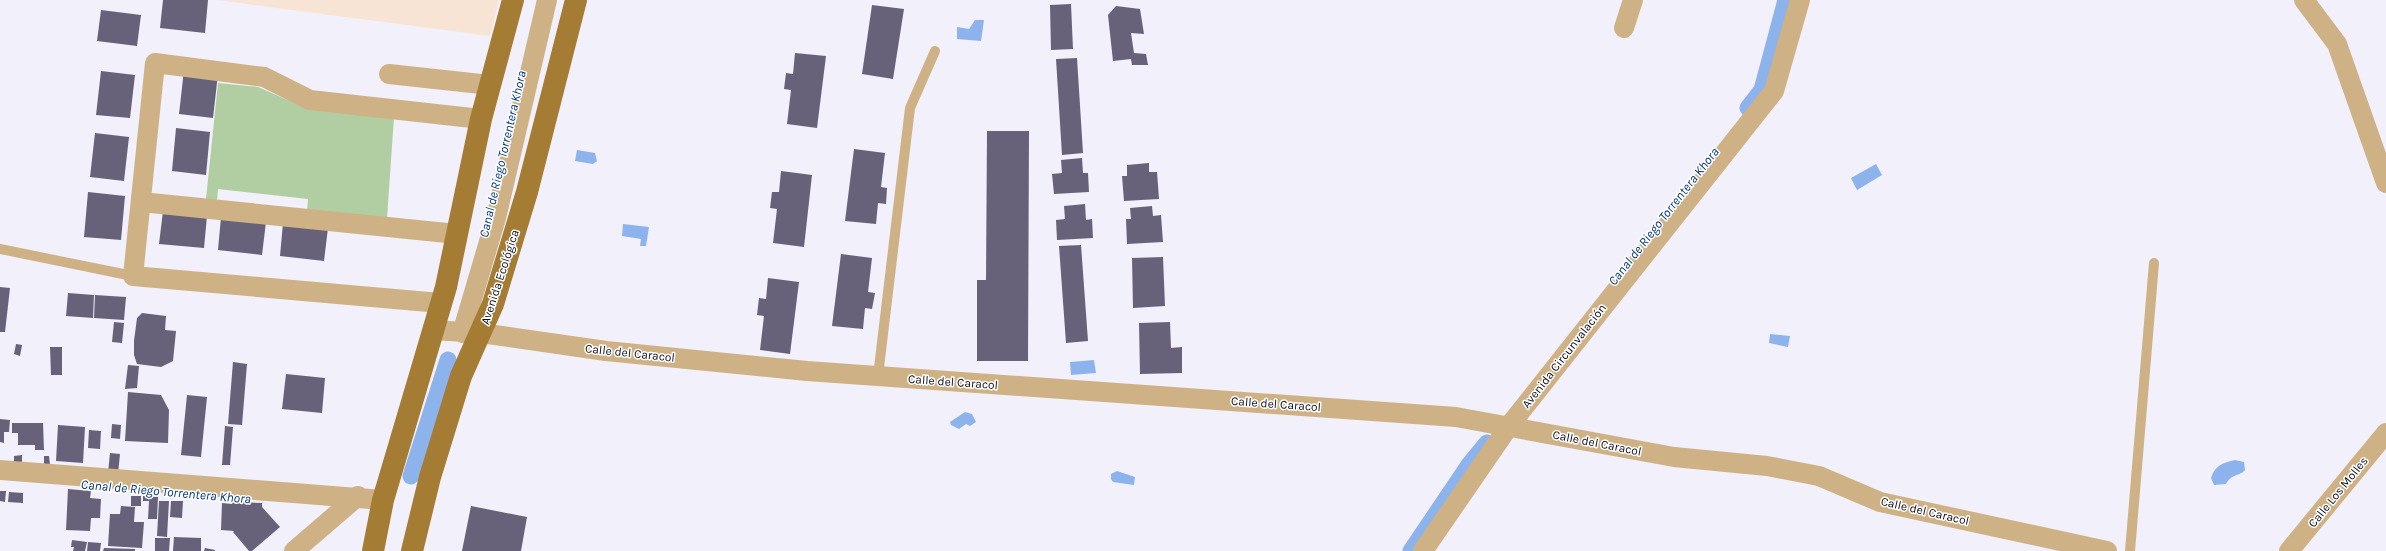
<svg xmlns="http://www.w3.org/2000/svg" width="2386" height="551" font-family="Karla,sans-serif">
  <style>
    .education { fill: #f8e4d5 }
    .green { fill: #b0cea1 }
    .water { fill: #8cb3eb }
    .lines { fill: none; stroke-linecap: round; stroke-linejoin: round }
    .canal { stroke: #8cb3eb; stroke-width: 17 }
    .building { fill: #676279 }
    .lane { stroke: #ceb285; stroke-width: 10 }
    .street { stroke: #ceb285; stroke-width: 20 }
    .primary { stroke: #a57c33; stroke-width: 22 }
    .labels { text-anchor: middle; stroke-width: 3; stroke-linejoin: round; paint-order: stroke }
    .street-label { font-size: 12px; fill: #0d0b14; stroke: #fff }
    .water-label { font-size: 13px; font-style: italic; fill: #033777; stroke: #fff }
  </style>
  <rect width="100%" height="100%" fill="#f2f0fb"/>
  <path class="education" d="M 217,0 L 499,0 L 490,36 Z"/>
  <path class="green" d="M 218,83 L 258,87 L 306,108 L 394,117 L 387,218 L 307,211 L 308,199 L 218,189 L 217,201 L 206,199 Z"/>
  <path class="water" d="M 975,20 L 984,20 L 981,41 L 957,39 L 957,27 L 969,29 Z
    M 577,150 L 595,153 L 597,161 L 593,164 L 575,161 Z
    M 1876,164 L 1882,175 L 1857,190 L 1851,178 Z
    M 623,224 L 649,227 L 646,246 L 640,246 L 641,239 L 622,236 Z
    M 1770,334 L 1790,336 L 1788,347 L 1769,343 Z
    M 1094,360 L 1096,373 L 1071,375 L 1070,362 Z
    M 965,412 L 972,414 L 976,422 L 970,426 L 966,424 L 959,429 L 951,425 L 950,422 Z
    M 2235,460 L 2244,462 L 2245,470 C 2239,477 2232,473 2226,484 L 2214,485 L 2211,478 C 2215,465 2223,463 2235,460 Z
    M 1117,471 L 1135,477 L 1134,485 L 1113,482 L 1111,479 L 1111,474 Z"/>
  <g class="lines">
    <path class="canal" d="M 1748,108 L 1762,90 L 1786,0
      M 411,476 L 448,360
      M 1411,551 L 1469,465 L 1487,443"/>
  </g>
  <path class="building" d="M 163,0 L 208,0 L 205,33 L 160,28 Z
    M 1071,4 L 1073,49 L 1051,50 L 1050,5 Z
    M 872,5 L 904,9 L 893,79 L 862,74 Z
    M 1116,6 L 1140,9 L 1144,34 L 1131,33 L 1134,53 L 1146,54 L 1148,65 L 1132,65 L 1131,59 L 1113,61 L 1108,15 Z
    M 101,10 L 141,15 L 137,46 L 97,41 Z
    M 795,53 L 826,56 L 817,128 L 787,124 L 791,90 L 784,89 L 786,73 L 793,74 Z
    M 1077,58 L 1083,153 L 1062,155 L 1056,59 Z
    M 184,70 L 218,74 L 213,118 L 179,114 Z
    M 101,71 L 135,75 L 130,118 L 96,115 Z
    M 176,128 L 210,132 L 206,175 L 172,171 Z
    M 987,131 L 1029,131 L 1028,361 L 977,361 L 977,280 L 986,280 Z
    M 95,133 L 129,137 L 124,181 L 90,177 Z
    M 854,149 L 885,153 L 881,187 L 887,188 L 886,204 L 878,203 L 876,224 L 845,221 Z
    M 1082,158 L 1083,173 L 1088,173 L 1089,192 L 1054,194 L 1052,174 L 1062,173 L 1061,160 Z
    M 1149,163 L 1149,172 L 1157,172 L 1159,199 L 1124,201 L 1122,176 L 1127,176 L 1127,165 Z
    M 781,171 L 812,175 L 804,247 L 773,243 L 777,209 L 770,208 L 772,192 L 779,192 Z
    M 88,192 L 125,196 L 121,240 L 84,237 Z
    M 1085,204 L 1086,220 L 1092,219 L 1093,238 L 1057,240 L 1056,220 L 1065,219 L 1064,206 Z
    M 1152,206 L 1153,216 L 1161,215 L 1163,242 L 1127,244 L 1126,219 L 1131,219 L 1130,208 Z
    M 163,211 L 207,216 L 204,248 L 159,244 Z
    M 221,217 L 266,222 L 262,255 L 218,250 Z
    M 283,223 L 328,228 L 324,261 L 280,256 Z
    M 1081,245 L 1088,341 L 1066,343 L 1059,246 Z
    M 841,254 L 872,258 L 868,292 L 875,293 L 872,309 L 865,308 L 863,329 L 832,326 Z
    M 1163,257 L 1165,306 L 1133,308 L 1132,258 Z
    M 768,278 L 799,282 L 790,354 L 760,350 L 764,316 L 757,315 L 759,298 L 766,299 Z
    M 0,287 L 10,288 L 5,332 L 0,332 Z
    M 68,293 L 94,295 L 93,318 L 66,316 Z
    M 95,295 L 126,297 L 124,320 L 94,318 Z
    M 142,313 L 166,316 L 165,330 L 176,331 L 173,361 L 161,367 L 137,364 L 134,355 L 134,341 L 137,318 Z
    M 114,322 L 124,323 L 122,343 L 112,342 Z
    M 1170,322 L 1171,348 L 1182,347 L 1182,373 L 1140,374 L 1139,323 Z
    M 16,344 L 22,345 L 20,356 L 14,354 Z
    M 50,347 L 62,347 L 62,375 L 51,375 Z
    M 233,362 L 247,364 L 242,425 L 228,424 Z
    M 128,365 L 139,366 L 137,388 L 125,389 Z
    M 286,374 L 325,378 L 322,413 L 282,409 Z
    M 128,392 L 161,395 L 169,410 L 168,443 L 125,441 Z
    M 187,395 L 207,397 L 201,457 L 181,455 Z
    M 0,419 L 10,420 L 9,432 L 4,432 L 4,443 L 0,442 Z
    M 12,423 L 43,423 L 44,450 L 35,450 L 35,445 L 18,445 L 18,433 L 12,433 Z
    M 112,424 L 121,425 L 120,439 L 111,438 Z
    M 58,425 L 85,427 L 83,463 L 56,461 Z
    M 225,426 L 233,427 L 230,465 L 222,465 Z
    M 89,430 L 101,431 L 100,449 L 88,448 Z
    M 110,453 L 120,454 L 118,474 L 108,473 Z
    M 22,455 L 22,465 L 14,465 L 14,456 Z
    M 44,456 L 49,456 L 50,465 L 44,466 Z
    M 68,489 L 91,491 L 90,498 L 101,499 L 100,518 L 91,518 L 90,531 L 66,530 Z
    M 0,491 L 6,491 L 5,502 L 0,501 Z
    M 9,492 L 23,493 L 23,503 L 8,502 Z
    M 131,496 L 141,496 L 141,506 L 131,506 Z
    M 143,496 L 158,497 L 157,519 L 148,519 L 149,501 L 143,501 Z
    M 159,501 L 169,501 L 167,537 L 157,536 Z
    M 171,501 L 183,501 L 182,518 L 170,517 Z
    M 232,502 L 262,503 L 262,507 L 280,527 L 252,551 L 249,551 L 233,532 L 234,531 L 221,530 L 222,503 L 232,504 Z
    M 121,506 L 135,507 L 134,522 L 144,522 L 142,548 L 108,546 L 110,514 L 120,514 Z
    M 471,506 L 527,517 L 521,551 L 462,551 Z
    M 174,537 L 201,538 L 201,551 L 173,551 Z
    M 155,538 L 170,538 L 169,551 L 155,551 Z
    M 72,540 L 87,542 L 85,551 L 73,551 L 74,547 L 71,547 Z
    M 88,542 L 101,543 L 100,551 L 87,551 Z
    M 104,548 L 135,549 L 135,551 L 103,551 Z
    M 205,548 L 215,550 L 215,551 L 204,551 Z"/>
  <g class="lines">
    <path class="lane" d="M 0,249 L 133,276
      M 878,376 L 910,108 L 935,51
      M 2130,551 L 2154,263"/>
    <path class="street" d="M 2304,0 L 2337,44 L 2386,183
      M 1624,28 L 1633,0
      M 389,74 L 490,85
      M 141,202 L 457,234
      M 440,303 L 133,276 L 155,63 L 264,77 L 310,100 L 481,119
      M 433,330 L 481,333 L 606,351 L 807,371 L 1456,417 L 1674,457 L 1767,466 L 1819,476 L 1880,502 L 2107,551
      M 462,333 L 496,218 L 547,0
      M 0,470 L 383,500
      M 294,551 L 358,496
      M 1423,551 L 1509,426 L 1774,91 L 1800,0
      M 2289,551 L 2386,433"/>
    <path class="primary" d="M 373,551 L 383,500 L 446,287 L 481,119 L 513,0
      M 412,551 L 430,477 L 461,376 L 493,304 L 527,192 L 576,0"/>
  </g>
  <g class="labels">
    <g class="street-label">
      <text transform="translate(500 277) rotate(-72)" y="4">Avenida Ecológica</text>
      <text transform="translate(630 353) rotate(6)" y="4">Calle del Caracol</text>
      <text transform="translate(1564 356) rotate(-52)" y="4">Avenida Circunvalación</text>
      <text transform="translate(953 382) rotate(4)" y="4">Calle del Caracol</text>
      <text transform="translate(1276 404) rotate(4)" y="4">Calle del Caracol</text>
      <text transform="translate(1597 443) rotate(11)" y="4">Calle del Caracol</text>
      <text transform="translate(2338 492) rotate(-51)" y="4">Calle Los Molles</text>
      <text transform="translate(1925 511) rotate(13)" y="4">Calle del Caracol</text>
    </g>
    <g class="water-label">
      <text transform="translate(502 154) rotate(-77)" y="5">Canal de Riego Torrentera Khora</text>
      <text transform="translate(1663 216) rotate(-52)" y="5">Canal de Riego Torrentera Khora</text>
      <text transform="translate(166 491) rotate(5)" y="5">Canal de Riego Torrentera Khora</text>
    </g>
  </g>
</svg>
